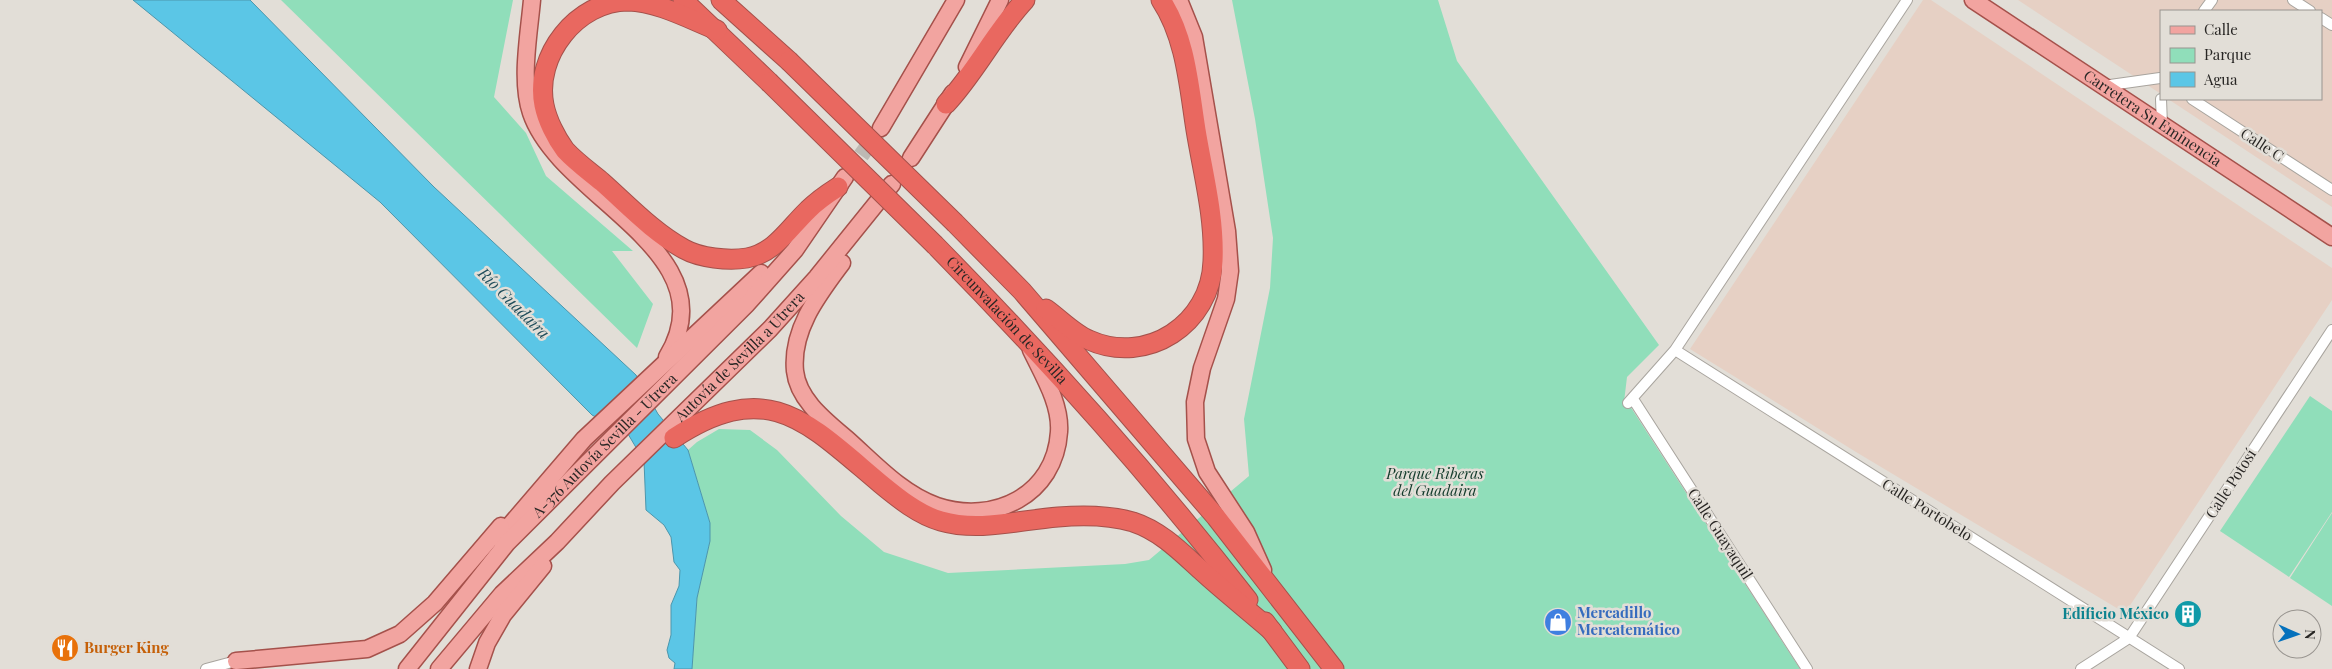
<svg xmlns="http://www.w3.org/2000/svg" width="2332" height="669" font-family="'Playfair Display',serif">
  <style>
    .industrial { fill: #e6d0c4 }
    .green { fill: #90deba }
    .water { fill: #5bc6e6; stroke: #4c96ac }
    .lines { fill: none; stroke-linecap: round; stroke-linejoin: round }
    .primary-tunnel { stroke: #bdb9b3; stroke-width: 16; stroke-dasharray: 16 8; stroke-linecap: butt }
    .street-casing { stroke: #a8a49e; stroke-width: 12 }
    .primary-casing { stroke: #a5514b; stroke-width: 19 }
    .highway-casing { stroke: #a5514b; stroke-width: 21 }
    .street { stroke: #fff; stroke-width: 10 }
    .primary { stroke: #f2a4a0; stroke-width: 16 }
    .highway { stroke: #e96860; stroke-width: 19 }
    .highway-bridge-casing { stroke: #a5514b; stroke-width: 21; stroke-linecap: butt }
    .highway-bridge { stroke: #e96860; stroke-width: 19 }
    .labels { text-anchor: middle; stroke-width: 5; stroke-linejoin: round; paint-order: stroke }
    .street-label { font-size: 15px; fill: #282624; stroke: #e2ded7 }
    .park-label { font-size: 15px; font-style: italic; fill: #113a2a; stroke: #e2ded7 }
    .shop-label { font-size: 15px; font-weight: bold; fill: #366cbe; stroke: #e2ded7; text-anchor: start }
    .culture-label { font-size: 15px; font-weight: bold; fill: #0d838f; stroke: #e2ded7; text-anchor: end }
    .food-label { font-size: 15px; font-weight: bold; fill: #c56008; stroke: #e2ded7; text-anchor: start }
    .water-label { font-size: 16px; font-style: italic; fill: #1f4d5b; stroke: #e2ded7 }
  </style>
  <rect width="100%" height="100%" fill="#e2ded7"/>
  <path class="industrial" d="M 1923,0 L 1931,0 L 2332,268 L 2332,300 L 2125,613 L 1856,452 L 1690,349 Z
    M 2018,0 L 2332,0 L 2332,207 L 2168,99 L 2321,99 L 2321,11 L 2161,11 L 2161,94 Z"/>
  <path class="green" d="M 281,0 L 513,0 L 494,97 L 526,133 L 546,176 L 633,251 L 612,251 L 653,304 L 637,348 Z
    M 1232,0 L 1438,0 L 1457,61 L 1659,345 L 1627,377 L 1624,402 L 1628,403 L 1800,669 L 692,669 L 697,598 L 710,541 L 710,523 L 688,450 L 697,442 L 719,429 L 750,430 L 777,450 L 841,516 L 884,552 L 948,573 L 1125,564 L 1149,560 L 1249,476 L 1244,419 L 1270,288 L 1273,238 L 1255,119 Z
    M 2310,396 L 2332,411 L 2332,512 L 2289,577 L 2220,531 Z
    M 2332,513 L 2332,606 L 2290,578 Z"/>
  <path class="water" d="M 133,0 L 250,0 L 434,187 L 636,375 L 658,414 L 688,450 L 710,523 L 710,541 L 697,598 L 692,669 L 674,669 L 675,663 L 669,658 L 667,650 L 671,635 L 671,605 L 679,586 L 680,570 L 674,562 L 671,537 L 664,525 L 646,510 L 644,461 L 628,434 L 592,415 L 380,202 Z"/>
  <g class="lines">
    <path class="primary-tunnel" d="M 847,175 L 878,132"/>
    <g class="street-casing">
      <path id="street" d="M 2293,0 L 2310,11
        M 2204,11 L 2212,0
        M 2321,18 L 2332,25
        M 2103,86 L 2160,78
        M 2161,99 L 2162,125
        M 2192,99 L 2332,190
        M 1675,350 L 2179,669
        M 1633,399 L 1807,669
        M 1628,403 L 1675,350 L 1907,0
        M 206,669 L 236,661
        M 2081,669 L 2129,638 L 2332,330"/>
    </g>
    <g class="primary-casing">
      <g id="primary">
        <path d="M 532,0 C 529,34 520,81 531,113 C 560,199 731,251 667,357"/>
        <path d="M 1179,0 L 1194,37 L 1227,231 L 1230,271 L 1226,299 L 1202,368 L 1195,402 L 1196,439 L 1207,472 L 1246,532 L 1263,570"/>
        <path id="s1" d="M 1973,0 L 2332,237"/>
        <path d="M 967,67 L 1000,0"/>
        <path d="M 881,128 L 956,0"/>
        <path d="M 911,158 L 953,93"/>
        <path d="M 842,263 C 819,294 791,329 795,371 C 798,400 826,421 847,439 C 874,463 902,494 937,506 C 994,525 1055,495 1059,432 C 1061,404 1043,375 1031,350"/>
        <path d="M 499,538 L 584,439 L 761,273"/>
        <path d="M 236,661 L 367,649 L 400,634 L 435,603 L 501,526"/>
        <path id="s2" d="M 407,669 L 507,543 L 747,304 L 795,250 L 845,177"/>
        <path id="s3" d="M 439,669 L 502,594 L 557,542 L 612,483 L 770,329 L 817,277 L 892,184"/>
        <path d="M 478,669 L 487,643 L 503,615 L 543,566"/>
      </g>
    </g>
    <g class="highway-casing">
      <g id="highway">
        <path d="M 683,0 L 769,82"/>
        <path d="M 721,0 L 789,61"/>
        <path d="M 717,30 C 689,19 659,2 628,1 C 577,1 534,56 544,105 C 547,120 556,138 565,150 C 576,162 590,172 602,182 C 628,205 653,232 684,249 C 700,258 728,261 747,258 C 775,253 789,228 808,210 C 817,201 827,194 838,187"/>
        <path d="M 946,104 C 976,72 995,32 1025,0"/>
        <path d="M 955,223 L 1022,291 L 1216,517 L 1334,669"/>
        <path id="s4" d="M 935,245 C 1046,358 1151,475 1248,600"/>
        <path d="M 1046,309 C 1060,319 1074,334 1089,340 C 1147,366 1211,324 1213,261 C 1215,217 1203,173 1196,130 C 1189,86 1186,38 1161,0"/>
        <path d="M 674,438 C 769,376 807,422 881,484 C 898,498 919,515 941,521 C 979,532 1019,520 1058,517 C 1082,515 1109,515 1133,522 C 1161,531 1182,553 1203,572 C 1225,592 1249,611 1272,631"/>
        <path d="M 1265,622 L 1300,669"/>
      </g>
    </g>
    <use href="#street" class="street"/>
    <use href="#primary" class="primary"/>
    <use href="#highway" class="highway"/>
    <g class="highway-bridge-casing">
      <path id="highway-bridge" d="M 789,61 L 955,223
        M 769,82 L 935,245"/>
    </g>
    <use href="#highway-bridge" class="highway-bridge"/>
  </g>
  <defs>
    <g id="building-disc" transform="scale(1.4375)"><circle r="9.5" fill="#0f9aa8" stroke="#e2ded7"/><path d="M-4-6H4V6H1V3H-1V6H-4ZM-2.5-4.3h1.7v1.8h-1.7ZM.8-4.3h1.7v1.8H.8ZM-2.5-1h1.7V.8h-1.7ZM.8-1h1.7V.8H.8Z" fill="#fff"/></g>
    <g id="shop-disc" transform="scale(1.4375)"><circle r="9.5" fill="#3f7fe0" stroke="#e2ded7"/><path d="M-5-2.5h2.3a2.7 3.5 0 0 1 5.4 0H5L5.5 6h-11ZM-1.5-2.5h3a1.5 2.3 0 0 0-3 0Z" fill="#fff"/></g>
    <g id="restaurant-disc" transform="scale(1.4375)"><circle r="9.5" fill="#e8710a" stroke="#e2ded7"/><path d="M-5-6h1v4h1v-4h1v4h1v-4h1v5L-1.5 .5V6h-2V.5L-5-1ZM5-6V6H3V1.5H1.5Q1.5-4 5-6Z" fill="#fff"/></g>
  </defs>
  <g fill-rule="evenodd">
    <use href="#building-disc" x="2188" y="614"/>
    <use href="#shop-disc" x="1558" y="622"/>
    <use href="#restaurant-disc" x="65" y="648"/>
  </g>
  <g class="labels">
    <g class="street-label">
      <text dy="5" stroke="none"><textPath href="#s1" startOffset="215">Carretera Su Eminencia</textPath></text>
      <text transform="translate(2262 145) rotate(33)" y="5">Calle C</text>
      <text dy="5" stroke="none"><textPath href="#s4" startOffset="104">Circunvalación de Sevilla</textPath></text>
      <text dy="5" stroke="none"><textPath href="#s3" startOffset="434">Autovía de Sevilla a Utrera</textPath></text>
      <text dy="5" stroke="none"><textPath href="#s2" startOffset="299">A-376 Autovía Sevilla - Utrera</textPath></text>
      <text transform="translate(2231 484) rotate(-57)" y="5">Calle Potosí</text>
      <text transform="translate(1927 510) rotate(32)" y="5">Calle Portobelo</text>
      <text transform="translate(1720 534) rotate(57)" y="5">Calle Guayaquil</text>
    </g>
    <g class="park-label">
      <text x="1435" y="479">Parque Riberas<tspan x="1435" dy="17">del Guadaira</tspan></text>
    </g>
    <g class="shop-label">
      <text x="1577" y="618">Mercadillo<tspan x="1577" dy="17">Mercatemático</tspan></text>
    </g>
    <g class="culture-label">
      <text x="2169" y="619">Edificio México</text>
    </g>
    <g class="food-label">
      <text x="84" y="653">Burger King</text>
    </g>
    <g class="water-label">
      <text transform="translate(514 303) rotate(45)" y="6">Río Guadaíra</text>
    </g>
  </g>
  <rect x="2160" y="10" width="162" height="90" fill="#e2ded7" stroke="#98948f"/>
  <rect x="2170" y="26" width="25" height="8" fill="#f2a4a0" stroke="#98948f"/>
  <text x="2204" y="35" font-size="15" fill="#282624">Calle</text>
  <rect x="2170" y="48" width="25" height="15" fill="#90deba" stroke="#98948f"/>
  <text x="2204" y="60" font-size="15" fill="#282624">Parque</text>
  <rect x="2170" y="72" width="25" height="15" fill="#5bc6e6" stroke="#98948f"/>
  <text x="2204" y="85" font-size="15" fill="#282624">Agua</text>
  <g transform="translate(2297 634) rotate(92)"><circle r="24" fill="#e2ded7" stroke="#98948f"/>
  <path d="M0-4L9 19L0 12L-9 19Z" fill="#0571bc"/>
  <text y="-8" font-size="14" font-weight="bold" text-anchor="middle" fill="#282624">N</text>
  </g>
</svg>
